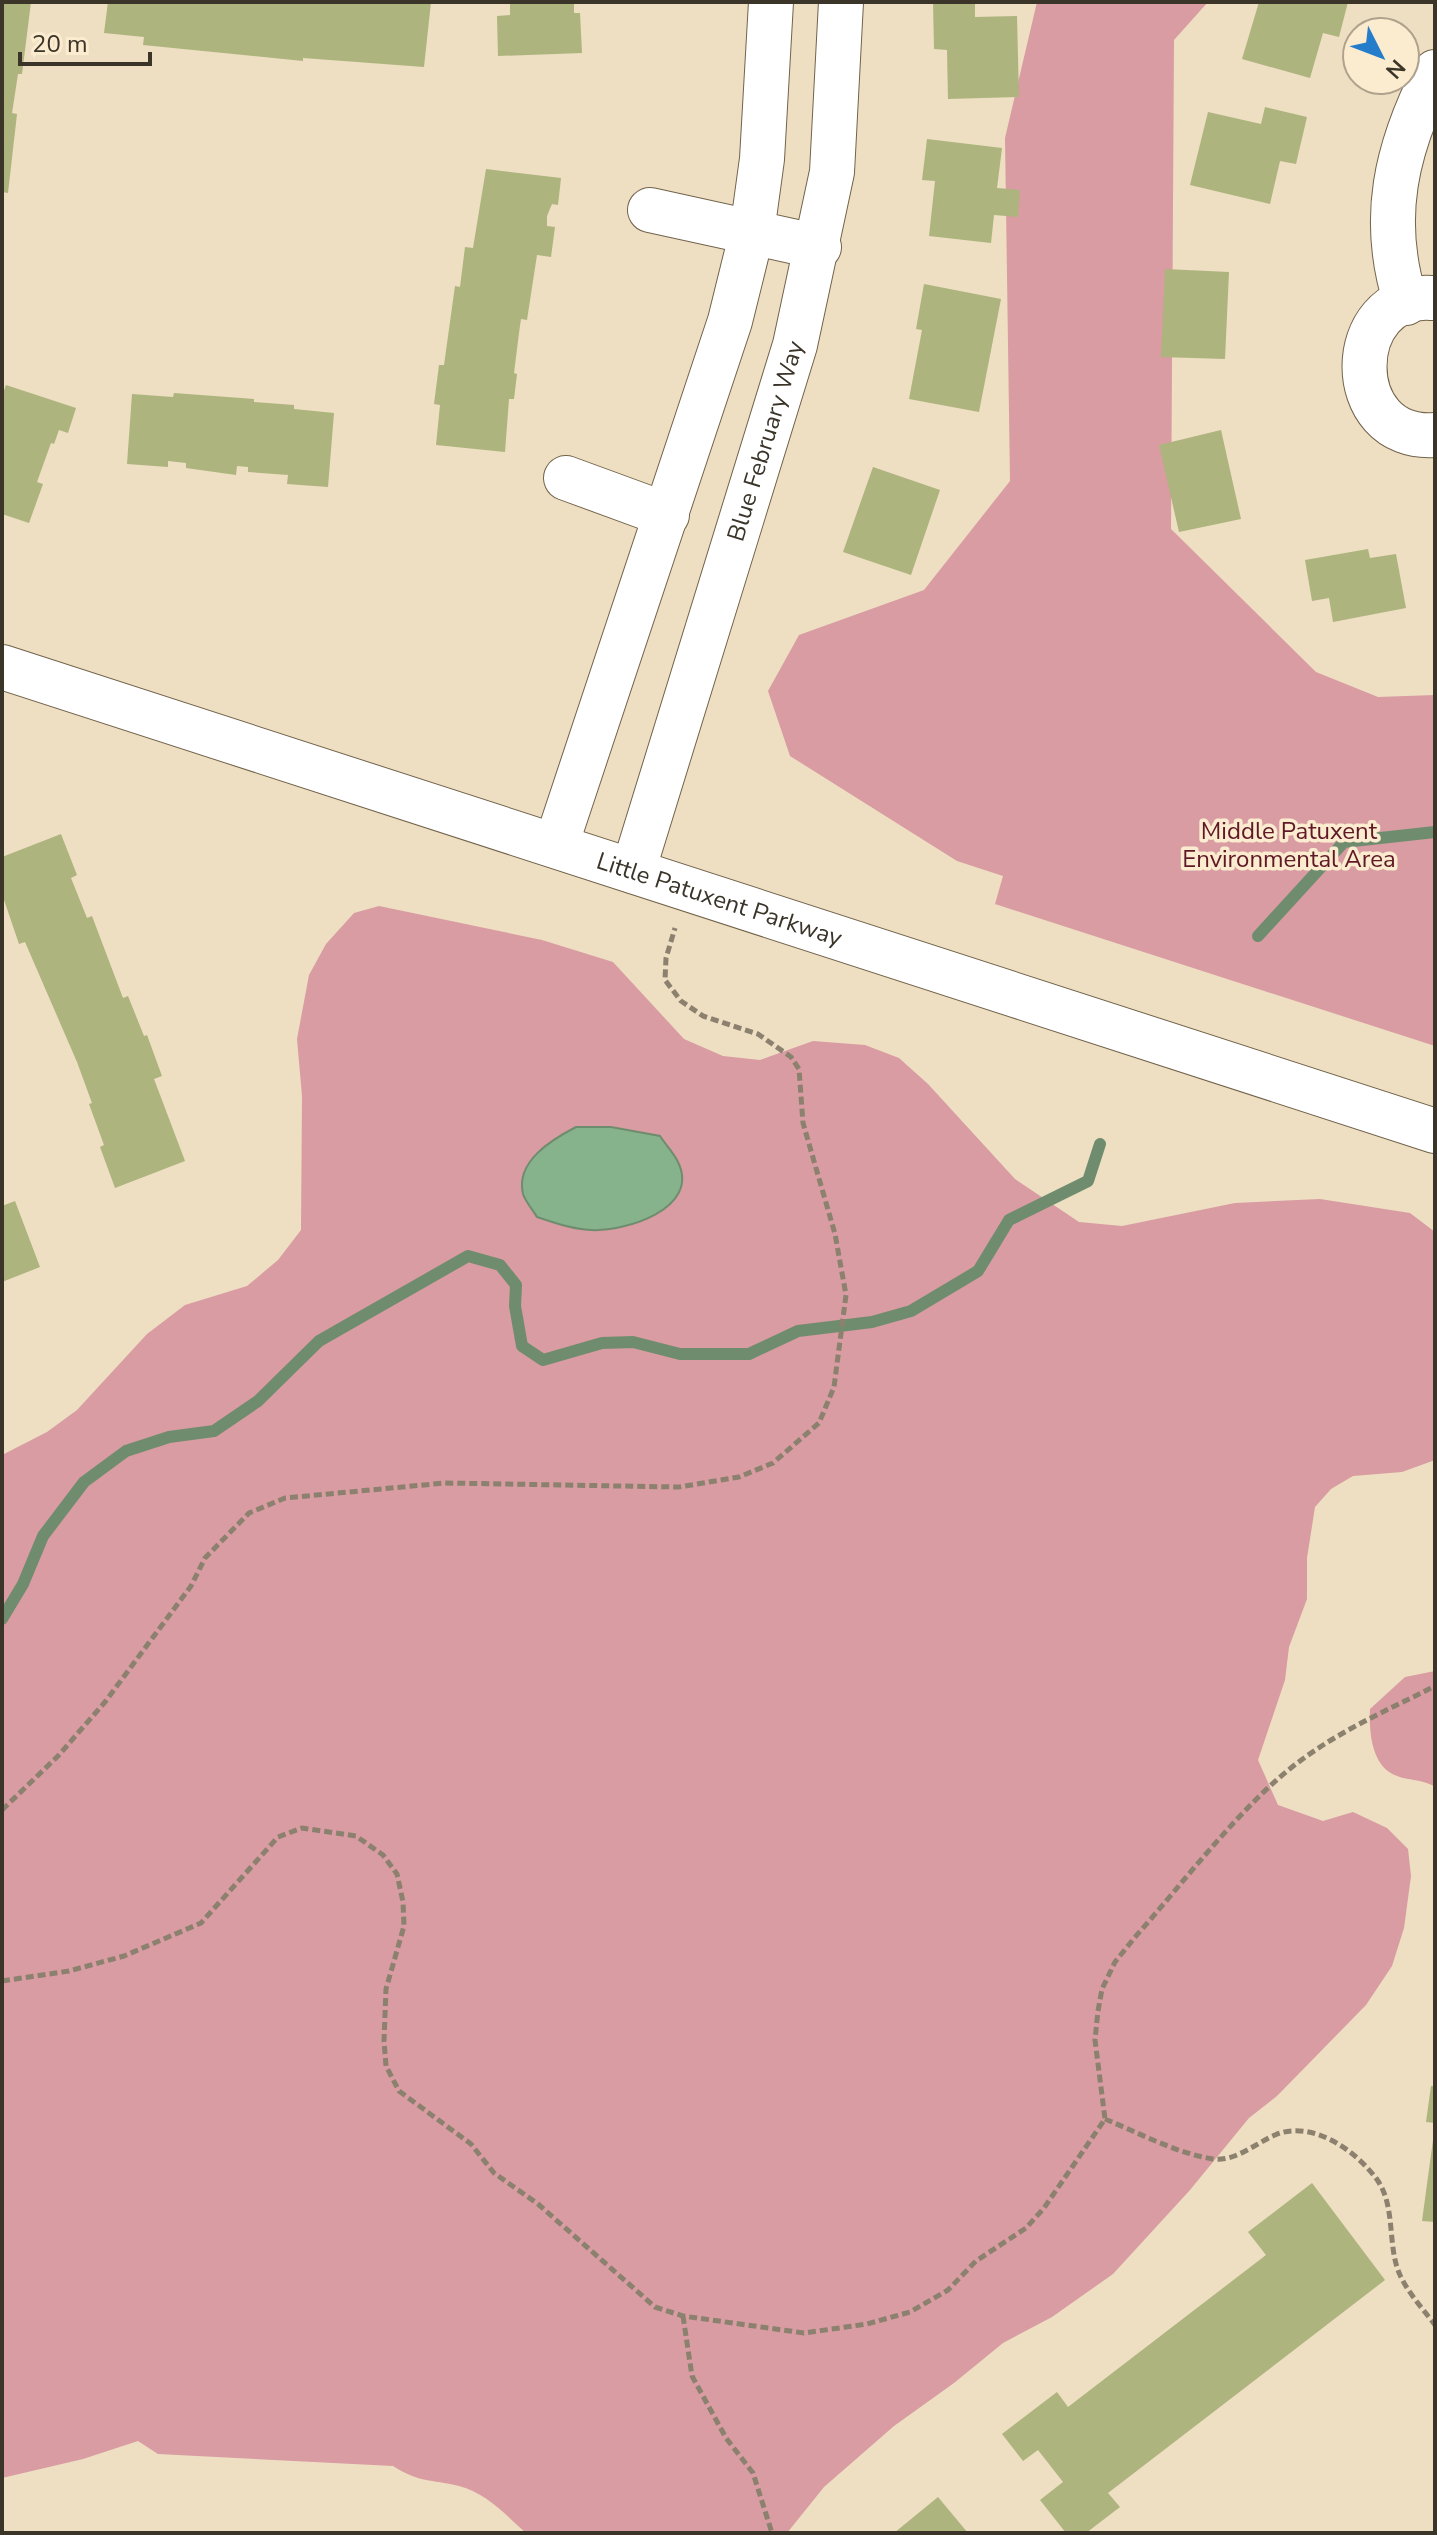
<svg xmlns="http://www.w3.org/2000/svg" width="1437" height="2535" font-family="'Nunito Sans',sans-serif">
  <style>
    .green { fill: #d89ca2 }
    .water { fill: #86b38c; stroke: #6f8d6e; stroke-width: 2 }
    .lines { fill: none; stroke-linecap: round; stroke-linejoin: round }
    .stream { stroke: #6f8d6e; stroke-width: 12 }
    .building { fill: #adb47e }
    .minor-casing { stroke: #71634b; stroke-width: 46 }
    .path { stroke: #8b816e; stroke-width: 5; stroke-dasharray: 8 4; stroke-linecap: butt }
    .minor { stroke: #fff; stroke-width: 44 }
    .labels { text-anchor: middle; stroke-width: 7; stroke-linejoin: round; paint-order: stroke }
    .street-label { font-size: 24px; fill: #3a3429; stroke: #fbebcf }
    .park-label { font-size: 24px; fill: #601726; stroke: #fbebcf }
  </style>
  <rect width="100%" height="100%" fill="#eedec2"/>
  <path class="green" d="M 1037,2 L 1208,2 L 1174,40 L 1171,529 L 1316,672 L 1378,697 L 1435,695 L 1435,1046 L 995,904 L 1003,876 L 957,861 L 790,756 L 768,691 L 799,635 L 924,590 L 1010,481 L 1005,138 Z
    M 379,906 L 542,940 L 613,962 L 684,1039 L 723,1056 L 760,1060 L 813,1041 L 865,1045 L 899,1058 L 928,1084 L 1015,1179 L 1079,1222 L 1122,1226 L 1235,1203 L 1320,1199 L 1410,1213 L 1435,1232 L 1435,1460 L 1402,1472 L 1353,1476 L 1331,1489 L 1315,1507 L 1307,1558 L 1307,1599 L 1289,1647 L 1285,1680 L 1258,1760 L 1278,1805 L 1323,1821 L 1353,1812 L 1387,1828 L 1408,1849 L 1411,1876 L 1404,1928 L 1392,1966 L 1366,2005 L 1277,2096 L 1249,2118 L 1190,2190 L 1113,2274 L 1052,2317 L 1003,2343 L 954,2383 L 894,2426 L 824,2487 L 787,2533 L 526,2533 C 506,2515 486,2493 459,2486 C 430,2479 420,2483 393,2466 L 158,2454 L 138,2441 L 83,2459 L 2,2478 L 2,1455 L 47,1432 L 77,1410 L 147,1334 L 185,1305 L 247,1286 L 278,1260 L 301,1230 L 302,1096 L 297,1039 L 309,975 L 326,944 L 354,913 Z
    M 1435,1671 L 1435,1787 C 1423,1779 1410,1781 1397,1776 C 1371,1767 1369,1731 1370,1709 L 1405,1677 Z"/>
  <path class="water" d="M 576,1127 L 611,1127 L 660,1136 C 665,1144 674,1153 678,1162 C 701,1209 624,1232 591,1230 C 572,1229 555,1223 537,1217 C 533,1210 525,1201 523,1194 C 515,1161 553,1139 576,1127 Z"/>
  <g class="lines">
    <path class="stream" d="M 1258,936 L 1344,842 L 1435,832
      M 2,1619 L 23,1584 L 43,1536 L 84,1482 L 126,1451 L 169,1437 L 214,1431 L 258,1401 L 319,1341 L 468,1256 L 500,1265 L 516,1285 L 515,1306 L 522,1346 L 543,1360 L 602,1343 L 633,1342 L 680,1354 L 749,1354 L 798,1331 L 872,1322 L 911,1311 L 978,1271 L 1009,1220 L 1088,1181 L 1100,1144"/>
  </g>
  <path class="building" d="M 2,2 L 31,2 L 22,74 L 18,74 L 12,113 L 17,114 L 8,193 L 2,192 Z
    M 108,2 L 401,3 L 431,2 L 424,67 L 303,58 L 303,61 L 143,45 L 144,37 L 104,33 Z
    M 510,2 L 574,2 L 574,13 L 580,13 L 582,53 L 498,56 L 497,16 L 510,15 Z
    M 933,2 L 975,2 L 975,17 L 1017,16 L 1019,97 L 948,99 L 947,50 L 934,49 Z
    M 1259,2 L 1348,2 L 1339,37 L 1323,33 L 1310,78 L 1242,59 Z
    M 1265,107 L 1307,117 L 1296,164 L 1280,161 L 1270,204 L 1190,185 L 1208,112 L 1261,124 Z
    M 927,139 L 1002,148 L 997,188 L 1020,190 L 1018,217 L 994,215 L 991,243 L 929,236 L 935,181 L 922,180 Z
    M 486,169 L 561,178 L 558,205 L 552,204 L 547,216 L 547,226 L 555,227 L 551,257 L 537,255 L 527,320 L 521,319 L 519,333 L 514,373 L 517,374 L 514,399 L 509,399 L 505,452 L 436,445 L 440,405 L 434,404 L 439,365 L 444,365 L 455,286 L 460,287 L 465,247 L 473,248 Z
    M 1165,269 L 1229,272 L 1225,359 L 1161,357 Z
    M 924,284 L 1001,299 L 979,412 L 909,399 L 922,330 L 916,329 Z
    M 6,385 L 76,408 L 68,433 L 59,430 L 54,444 L 51,443 L 37,482 L 43,484 L 29,523 L 2,514 L 2,396 Z
    M 174,393 L 254,399 L 254,402 L 294,405 L 294,409 L 334,413 L 328,487 L 287,484 L 288,475 L 248,472 L 248,467 L 237,466 L 236,475 L 186,468 L 186,463 L 168,461 L 168,467 L 127,464 L 132,394 L 173,397 Z
    M 1221,430 L 1241,519 L 1179,532 L 1159,445 Z
    M 873,467 L 940,490 L 911,575 L 843,552 Z
    M 1368,549 L 1370,558 L 1396,554 L 1406,608 L 1333,622 L 1329,598 L 1312,601 L 1305,560 Z
    M 61,834 L 77,875 L 71,878 L 87,918 L 92,916 L 123,998 L 128,996 L 144,1036 L 147,1035 L 162,1076 L 154,1079 L 185,1161 L 115,1188 L 100,1147 L 104,1145 L 89,1104 L 92,1103 L 77,1062 L 25,942 L 19,944 L 2,894 L 2,857 Z
    M 15,1201 L 40,1267 L 2,1282 L 2,1206 Z
    M 1431,2086 L 1435,2086 L 1435,2123 L 1426,2122 Z
    M 1433,2140 L 1435,2140 L 1435,2222 L 1422,2221 Z
    M 1312,2183 L 1385,2280 L 1108,2493 L 1120,2507 L 1086,2533 L 1066,2533 L 1040,2500 L 1063,2482 L 1038,2450 L 1023,2461 L 1002,2434 L 1057,2392 L 1068,2407 L 1266,2255 L 1248,2232 Z
    M 938,2497 L 968,2533 L 894,2533 Z"/>
  <g class="lines">
    <g class="minor-casing">
      <g id="minor">
        <path d="M 650,210 L 819,247"/>
        <path d="M 1432,298 C 1343,291 1340,442 1435,435"/>
        <path d="M 1406,303 C 1379,219 1396,148 1435,72"/>
        <path d="M 566,478 L 667,515"/>
        <path id="s1" d="M 2,667 L 1435,1131"/>
        <path d="M 556,845 L 730,321 L 752,232 L 762,159 L 771,2"/>
        <path id="s2" d="M 633,871 L 795,345 L 832,172 L 841,2"/>
      </g>
    </g>
    <path class="path" d="M 2,1810 L 58,1756 L 105,1702 L 191,1586 L 205,1558 L 249,1513 L 285,1498 L 445,1483 L 679,1487 L 739,1477 L 773,1463 L 819,1423 L 834,1387 L 846,1295 L 835,1234 L 803,1123 L 799,1069 L 791,1057 L 758,1034 L 703,1016 L 681,1001 L 665,980 L 666,958 L 675,928
      M 2,1981 L 69,1971 L 124,1956 L 201,1923 L 278,1837 L 302,1828 L 356,1836 L 383,1855 L 397,1874 L 403,1902 L 404,1926 L 386,1989 L 384,2041 L 386,2066 L 399,2091 L 471,2144 L 494,2173 L 538,2204 L 655,2307 L 683,2316 L 804,2333 L 867,2324 L 910,2312 L 948,2290 L 976,2261 L 1026,2228 L 1044,2208 L 1105,2119 L 1095,2040 L 1098,2011 L 1102,1989 L 1115,1962 L 1136,1936 C 1184,1882 1243,1803 1300,1761 C 1341,1730 1390,1709 1435,1686
      M 1105,2119 C 1139,2133 1176,2153 1213,2159 C 1235,2162 1256,2143 1275,2135 C 1312,2119 1357,2151 1378,2181 C 1396,2208 1387,2247 1400,2275 C 1408,2293 1424,2310 1435,2325
      M 683,2316 L 692,2376 L 726,2438 L 753,2473 L 772,2533"/>
    <use href="#minor" class="minor"/>
  </g>
  <g class="labels">
    <g class="street-label">
      <text dy="8" stroke="none"><textPath href="#s2" startOffset="450">Blue February Way</textPath></text>
      <text dy="8" stroke="none"><textPath href="#s1" startOffset="754">Little Patuxent Parkway</textPath></text>
    </g>
    <g class="park-label">
      <text x="1289" y="839">Middle Patuxent<tspan x="1289" dy="28">Environmental Area</tspan></text>
    </g>
  </g>
  <rect width="1437" height="2535" fill="none" stroke="#3a3429" stroke-width="8"/>
  <g transform="translate(1381 56) rotate(132)"><circle r="38" fill="#fbebcf" stroke="#aea28d" stroke-width="2"/>
  <path d="M0-6L14 30L0 20L-14 30Z" fill="#247dca"/>
  <text y="-12" font-size="22" font-weight="bold" text-anchor="middle" fill="#3a3429">N</text>
  </g>
  <path d="M20 52v12h130v-12" fill="none" stroke="#3a3429" stroke-width="4"/>
  <text x="32" y="52" font-size="24" fill="#3a3429" stroke="#fbebcf" stroke-width="6" paint-order="stroke">20 m</text>
</svg>
